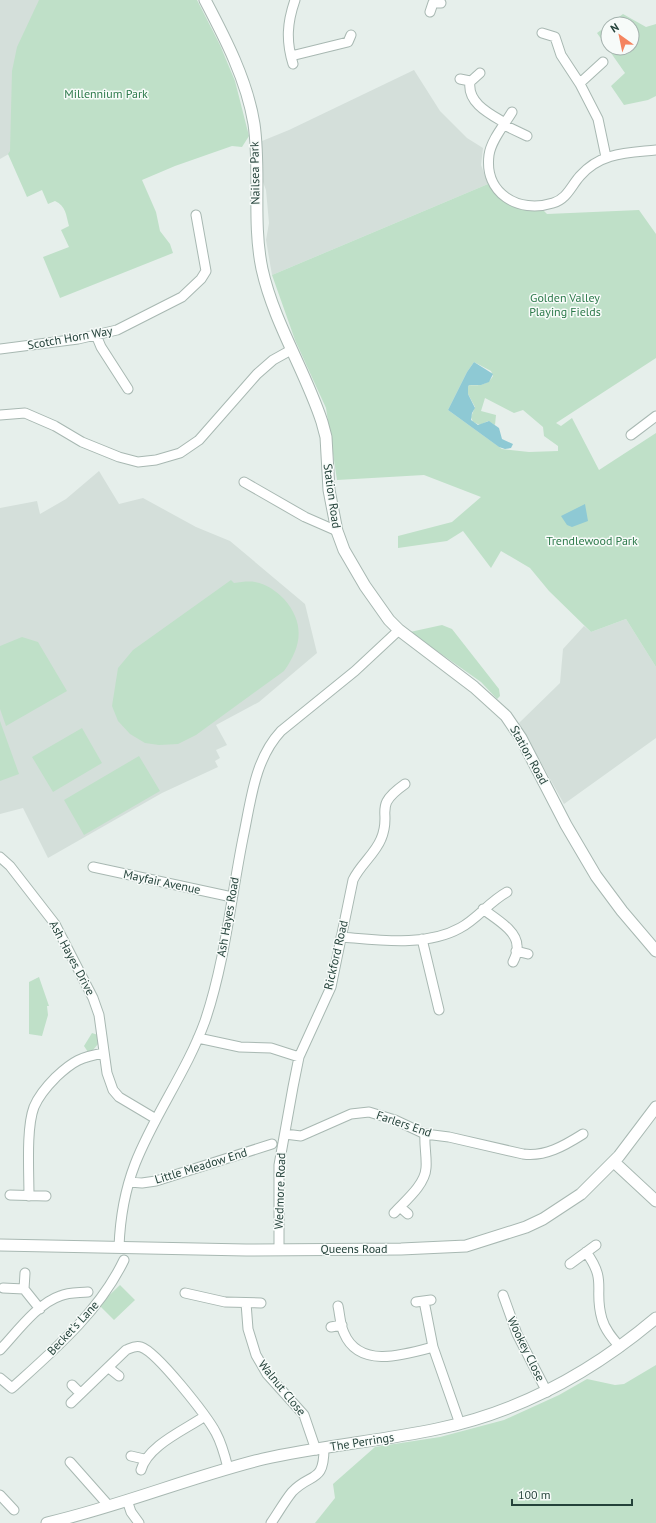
<svg xmlns="http://www.w3.org/2000/svg" width="656" height="1523" font-family="'PT Sans',sans-serif">
  <style>
    .built { fill: #d4dfda }
    .green { fill: #bfe0c8; fill-rule: evenodd }
    .water { fill: #8ec9d4 }
    .lines { fill: none; stroke-linecap: round; stroke-linejoin: round }
    .minor-casing { stroke: #a8b8b2; stroke-width: 11 }
    .tertiary-casing { stroke: #a8b8b2; stroke-width: 13 }
    .minor { stroke: #fff; stroke-width: 9 }
    .tertiary { stroke: #fff; stroke-width: 11 }
    .labels { text-anchor: middle; stroke-width: 3; stroke-linejoin: round; paint-order: stroke }
    .park-label { font-size: 12px; fill: #2d7a4b; stroke: #f7fbf9 }
    .street-label { font-size: 12px; fill: #24423a; stroke: #f7fbf9 }
  </style>
  <rect width="100%" height="100%" fill="#e6efeb"/>
  <path class="built" d="M 0,0 L 42,0 L 14,151 L 0,159 Z
    M 414,70 L 440,111 L 467,138 L 483,148 L 481,165 L 488,184 L 272,275 L 266,240 L 269,223 L 266,190 L 263,182 L 262,141 L 289,130 Z
    M 99,471 L 119,504 L 143,498 L 196,527 L 230,541 L 305,604 L 317,653 L 259,702 L 216,725 L 227,745 L 216,750 L 220,758 L 215,761 L 218,767 L 162,793 L 48,858 L 23,808 L 0,814 L 0,508 L 37,501 L 40,514 L 66,499 Z
    M 626,619 L 656,667 L 656,738 L 564,804 L 519,723 L 560,683 L 563,649 L 584,626 L 591,632 Z"/>
  <path class="green" d="M 39,0 L 197,0 L 220,45 L 235,81 L 249,136 L 242,147 L 232,146 L 175,166 L 142,180 L 156,212 L 160,231 L 170,244 L 173,253 L 60,298 L 43,257 L 69,247 L 61,230 L 69,226 C 66,215 66,206 55,201 L 48,204 L 42,190 L 27,197 L 8,154 L 10,151 L 12,71 L 17,47 Z
    M 623,14 L 646,27 L 656,24 L 656,96 L 648,100 L 624,105 L 611,86 L 625,73 L 597,33 ZM 608,24 L 632,24 L 632,48 L 608,48 Z
    M 488,184 C 500,202 522,211 543,210 L 547,214 L 639,210 L 656,234 L 656,358 L 556,423 L 561,426 L 572,418 L 599,470 L 656,433 L 656,667 L 626,619 L 591,632 L 549,591 L 530,568 L 501,551 L 491,568 L 463,531 L 447,541 L 398,548 L 398,536 L 452,522 L 481,497 L 424,475 L 337,480 L 326,408 L 295,340 L 272,275 ZM 474,362 L 491,371 L 493,376 C 488,385 479,386 469,385 L 468,387 L 468,394 L 475,407 L 471,417 L 473,422 L 480,425 L 488,421 L 495,425 L 496,415 L 481,411 L 485,398 L 514,413 L 523,410 L 543,427 L 544,436 L 558,446 L 558,451 L 529,452 L 502,449 L 448,410 L 467,372 Z
    M 231,580 L 234,583 C 241,582 249,581 255,582 C 267,584 276,591 284,599 C 305,623 302,646 284,671 L 196,735 L 178,744 L 159,745 L 145,743 L 130,734 L 118,721 L 112,706 L 118,668 L 133,650 Z
    M 442,625 L 452,629 L 499,689 L 500,696 L 497,699 L 481,682 L 410,632 Z
    M 22,637 L 38,642 L 67,691 L 6,726 L 0,709 L 0,646 Z
    M 0,721 L 19,774 L 0,781 Z
    M 82,728 L 102,763 L 53,792 L 32,757 Z
    M 139,756 L 160,791 L 84,835 L 64,800 Z
    M 39,977 L 49,1006 L 47,1006 L 48,1015 L 42,1036 L 29,1034 L 29,982 Z
    M 92,1033 L 98,1035 L 98,1044 L 93,1050 L 88,1052 L 84,1046 Z
    M 120,1285 L 135,1300 L 114,1320 L 99,1305 Z
    M 656,1365 L 656,1523 L 315,1523 L 335,1498 L 333,1484 L 375,1447 L 440,1437 L 504,1420 L 559,1395 L 587,1379 L 615,1385 L 624,1384 Z"/>
  <path class="water" d="M 474,362 L 493,374 L 489,382 L 481,385 L 469,385 L 468,387 L 468,394 L 475,408 L 472,413 L 471,420 L 478,425 L 489,421 L 499,428 L 502,439 L 513,444 L 511,448 L 505,449 L 499,447 L 448,410 L 467,372 Z
    M 585,504 L 588,521 L 572,527 L 567,525 L 561,516 Z"/>
  <g class="lines">
    <g class="minor-casing">
      <path id="minor" d="M 430,12 L 433,3 L 441,3
        M 542,33 L 555,37 L 561,55 L 580,84 L 598,119 L 606,157
        M 291,56 L 348,42 L 351,35
        M 293,64 C 286,41 287,23 295,0
        M 480,73 L 470,82 C 467,103 490,114 505,123
        M 460,79 L 470,81
        M 580,83 L 603,62
        M 512,112 C 505,124 491,140 489,155 C 484,193 518,214 553,203 C 567,199 571,186 580,176 C 601,152 628,153 656,150
        M 504,125 L 527,136
        M 96,335 L 101,347 L 128,389
        M 0,349 L 78,339 L 117,330 L 182,297 L 201,279 L 206,271 L 196,215
        M 0,415 L 25,413 L 55,426 L 82,442 L 119,457 L 138,462 L 156,460 L 180,453 L 199,440 L 257,374 L 273,360 L 291,350
        M 631,435 L 656,416
        M 244,482 L 305,517 L 337,531
        M 0,857 L 10,866 L 55,924 L 93,998 L 99,1015 L 107,1073 L 113,1090 L 119,1097 L 156,1119
        M 93,867 L 232,897
        M 483,909 C 494,918 517,930 517,946 C 518,951 515,958 513,962
        M 341,937 C 379,940 426,947 460,928 C 477,919 489,902 507,892
        M 422,939 L 439,1010
        M 516,951 L 528,954
        M 198,1038 L 240,1047 L 271,1048 L 299,1057
        M 285,1134 L 301,1136 L 351,1114 L 369,1112 L 395,1120 L 425,1134 L 449,1137 L 523,1154 C 545,1157 564,1146 583,1134
        M 129,1182 L 142,1183 L 156,1181 L 272,1144
        M 10,1195 L 46,1196
        M 29,1196 C 29,1172 26,1128 34,1107 C 39,1095 47,1086 56,1077 C 73,1061 81,1057 104,1053
        M 400,1207 L 408,1214
        M 394,1213 C 405,1201 425,1185 426,1168 C 427,1157 424,1145 425,1134
        M 119,1247 C 120,1220 125,1190 135,1164 C 154,1115 187,1071 205,1021 C 225,962 231,898 243,838 C 251,801 254,760 281,731 L 355,671 L 399,630
        M 279,1249 L 279,1165 L 293,1087 L 299,1057 L 331,987 L 353,880 C 360,865 375,854 381,839 C 393,811 371,808 405,784
        M 586,1252 C 608,1282 593,1289 602,1319 C 605,1330 613,1339 620,1347
        M 570,1264 L 596,1245
        M 3,1288 L 24,1289 L 40,1309
        M 24,1289 L 25,1273
        M 185,1293 L 225,1302 L 261,1303
        M 503,1295 L 517,1334 L 547,1392
        M 424,1301 L 433,1347 L 460,1424
        M 416,1302 L 431,1300
        M 246,1303 L 248,1329 L 256,1355 L 267,1374 L 304,1415 L 316,1450
        M 338,1306 C 340,1315 340,1325 344,1333 C 359,1369 404,1355 433,1347
        M 331,1327 L 342,1325
        M 0,1350 C 16,1333 38,1303 60,1296 C 69,1292 78,1293 88,1292
        M 109,1368 L 119,1376
        M 0,1378 L 12,1388 C 54,1350 99,1312 124,1260
        M 72,1385 L 80,1393
        M 71,1403 L 126,1350 C 131,1348 135,1345 141,1347 C 157,1352 207,1416 216,1433 C 222,1444 225,1456 228,1468
        M 131,1456 L 144,1459
        M 70,1462 L 109,1506
        M 141,1470 C 148,1445 185,1430 205,1416
        M 0,1495 L 14,1510
        M 127,1500 L 131,1512 L 139,1523
        M 271,1523 C 278,1513 284,1502 292,1492 C 311,1472 324,1484 324,1448"/>
    </g>
    <g class="tertiary-casing">
      <path id="tertiary" d="M 205,0 C 225,38 247,80 254,124 C 261,172 252,221 262,269 C 274,323 305,370 322,422 L 326,437 L 329,490 L 337,531 L 344,550 L 365,586 L 389,620 L 399,630 L 474,687 L 506,716 L 521,738 L 566,825 L 596,876 L 622,911 L 656,951
        M 614,1162 L 656,1201
        M 0,1245 L 246,1250 L 401,1249 L 466,1246 L 526,1227 L 543,1219 L 581,1194 L 619,1156 L 656,1107
        M 47,1523 C 121,1506 190,1477 263,1459 C 321,1446 380,1441 437,1429 C 520,1412 592,1372 656,1318"/>
    </g>
    <use href="#minor" class="minor"/>
    <use href="#tertiary" class="tertiary"/>
  </g>
  <g class="labels">
    <g class="park-label">
      <text x="106" y="98">Millennium Park</text>
      <text x="565" y="302">Golden Valley<tspan x="565" dy="14">Playing Fields</tspan></text>
      <text x="592" y="545">Trendlewood Park</text>
    </g>
    <g class="street-label">
      <text transform="translate(255 173) rotate(-91)" y="4">Nailsea Park</text>
      <text transform="translate(70 338) rotate(-10)" y="4">Scotch Horn Way</text>
      <text transform="translate(332 496) rotate(82)" y="4">Station Road</text>
      <text transform="translate(529 755) rotate(61)" y="4">Station Road</text>
      <text transform="translate(162 882) rotate(12)" y="4">Mayfair Avenue</text>
      <text transform="translate(228 917) rotate(-80)" y="4">Ash Hayes Road</text>
      <text transform="translate(336 955) rotate(-77)" y="4">Rickford Road</text>
      <text transform="translate(72 958) rotate(62)" y="4">Ash Hayes Drive</text>
      <text transform="translate(404 1124) rotate(19)" y="4">Farlers End</text>
      <text transform="translate(201 1166) rotate(-17)" y="4">Little Meadow End</text>
      <text transform="translate(280 1191) rotate(-88)" y="4">Wedmore Road</text>
      <text x="354" y="1253">Queens Road</text>
      <text transform="translate(73 1328) rotate(-47)" y="4">Becket's Lane</text>
      <text transform="translate(526 1349) rotate(64)" y="4">Wookey Close</text>
      <text transform="translate(282 1388) rotate(51)" y="4">Walnut Close</text>
      <text transform="translate(362 1442) rotate(-9)" y="4">The Perrings</text>
    </g>
  </g>
  <g transform="translate(620 36) rotate(327)"><circle r="19" fill="#f7fbf9" stroke="#a3b1ad"/>
  <path d="M0-3L7 15L0 10L-7 15Z" fill="#f4845f"/>
  <text y="-6" font-size="11" font-weight="bold" text-anchor="middle" fill="#24423a">N</text>
  </g>
  <path d="M512 1499v6h120v-6" fill="none" stroke="#24423a" stroke-width="2"/>
  <text x="518" y="1499" font-size="12" fill="#24423a" stroke="#f7fbf9" stroke-width="3" paint-order="stroke">100 m</text>
</svg>
